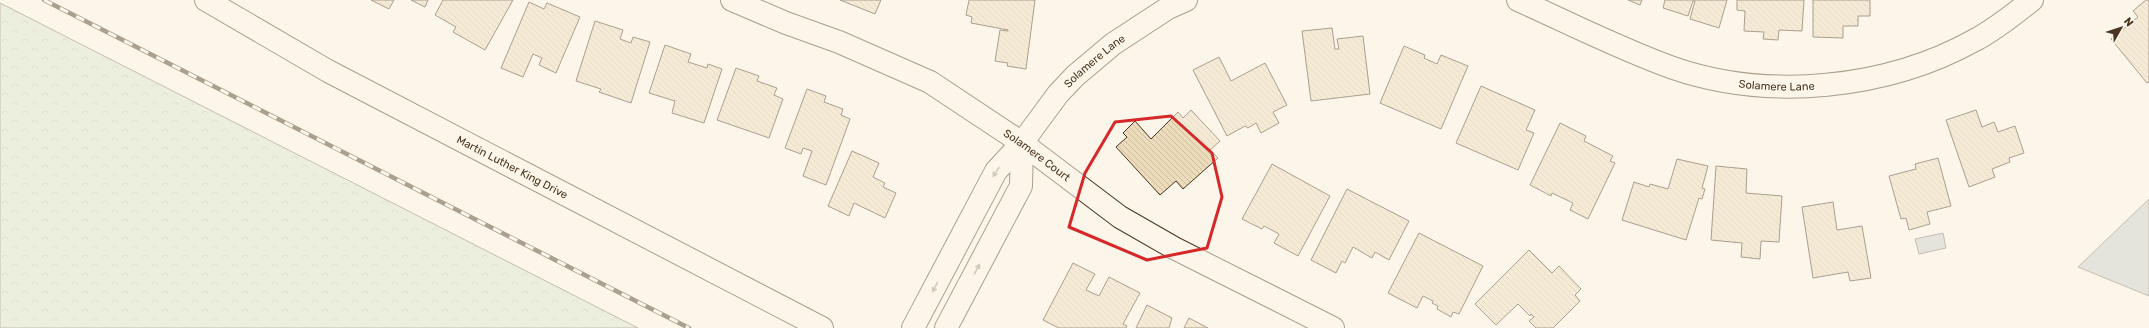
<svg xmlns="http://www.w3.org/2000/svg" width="2149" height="328" font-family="Rubik,sans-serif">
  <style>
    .forest { fill: url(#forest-crowns); stroke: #887966 }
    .water { fill: #c9cecd; stroke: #887966 }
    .building { fill: url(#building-back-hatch); stroke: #4a3520 }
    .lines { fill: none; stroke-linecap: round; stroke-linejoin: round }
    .street-casing { stroke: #4a3520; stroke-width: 24 }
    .primary-casing { stroke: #4a3520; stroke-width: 24 }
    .street { stroke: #fbf6e9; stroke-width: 22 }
    .primary { stroke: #fbf6e9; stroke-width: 22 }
    .rail-casing { stroke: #4a3520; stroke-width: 4.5 }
    .rail { stroke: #fbf6e9; stroke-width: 3; stroke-dasharray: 9; stroke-linecap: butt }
    .oneway { fill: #a29684 }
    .marked { fill: none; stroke: #d62828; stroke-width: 3; stroke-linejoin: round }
    .labels { text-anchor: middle; stroke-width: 3; stroke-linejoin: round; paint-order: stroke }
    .street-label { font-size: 11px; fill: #4a3520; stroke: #fbf6e9 }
  </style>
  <defs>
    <pattern id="forest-crowns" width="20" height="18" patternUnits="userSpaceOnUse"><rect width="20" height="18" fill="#dce7d0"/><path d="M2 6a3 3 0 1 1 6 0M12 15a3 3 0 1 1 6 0" fill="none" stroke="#bec7b2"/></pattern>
    <pattern id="building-back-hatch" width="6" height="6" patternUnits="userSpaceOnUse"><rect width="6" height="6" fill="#ecdcbc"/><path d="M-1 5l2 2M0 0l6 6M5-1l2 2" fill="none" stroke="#ccbda1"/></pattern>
  </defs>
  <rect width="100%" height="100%" fill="#fbf6e9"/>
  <path class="forest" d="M 0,3 L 638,328 L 0,328 Z"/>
  <path class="water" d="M 2149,199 L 2149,296 L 2078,267 Z
    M 1943,233 L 1946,248 L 1919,254 L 1915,239 Z"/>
  <path class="building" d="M 371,0 L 394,0 L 389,9 Z
    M 411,0 L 428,0 L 425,7 Z
    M 443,0 L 513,0 L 485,50 L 453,32 L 456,27 L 435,15 Z
    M 840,0 L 881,0 L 875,14 Z
    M 969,0 L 1035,0 L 1026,69 L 1007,66 L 1008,63 L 995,61 L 1000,30 L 1008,31 L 1008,30 L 971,23 L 972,17 L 966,15 Z
    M 1628,0 L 1642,0 L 1640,5 Z
    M 1665,0 L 1727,0 L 1719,28 L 1690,19 L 1695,1 L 1693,1 L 1688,16 L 1663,8 Z
    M 1737,0 L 1804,0 L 1802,31 L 1779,30 L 1778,40 L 1763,39 L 1764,32 L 1744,31 L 1745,11 L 1737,10 Z
    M 1813,0 L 1870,0 L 1870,16 L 1858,16 L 1858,26 L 1843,26 L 1843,38 L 1813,37 Z
    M 2146,0 L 2149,0 L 2149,82 L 2147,83 L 2111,39 L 2138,17 L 2133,11 Z
    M 529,2 L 544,9 L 547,3 L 580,17 L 556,73 L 539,65 L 542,58 L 533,54 L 523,77 L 501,68 Z
    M 595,21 L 623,30 L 620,39 L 631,43 L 633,37 L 650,42 L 631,103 L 599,92 L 601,89 L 576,81 Z
    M 1332,28 L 1335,49 L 1339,49 L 1337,39 L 1363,36 L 1370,94 L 1311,101 L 1302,31 Z
    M 665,45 L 691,54 L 688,62 L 707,68 L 708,64 L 722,69 L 704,123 L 672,113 L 675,101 L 649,93 Z
    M 1404,46 L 1425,55 L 1424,58 L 1437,64 L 1441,55 L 1468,66 L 1441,129 L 1380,103 Z
    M 1219,57 L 1231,81 L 1265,63 L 1287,105 L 1273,112 L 1279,123 L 1261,133 L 1256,123 L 1248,128 L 1245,126 L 1227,136 L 1193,70 Z
    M 736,68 L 759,76 L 757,81 L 777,88 L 774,95 L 783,99 L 769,138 L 717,120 Z
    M 1481,86 L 1535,110 L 1526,130 L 1534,133 L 1518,170 L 1456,143 Z
    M 807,89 L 826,96 L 824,102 L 843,109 L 841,115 L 850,119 L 826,185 L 803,176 L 812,151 L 803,148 L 801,154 L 785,148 Z
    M 1191,110 L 1220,141 L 1210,150 L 1218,158 L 1183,189 L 1176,181 L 1160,195 L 1116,147 L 1127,137 L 1123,133 L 1135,121 L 1151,139 L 1178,112 L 1183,118 Z
    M 1976,110 L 1982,127 L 1994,122 L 1998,132 L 2015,126 L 2024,153 L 2009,158 L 2010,162 L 1992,169 L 1995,177 L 1969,187 L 1946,120 Z
    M 1560,123 L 1586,136 L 1584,141 L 1613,156 L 1610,161 L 1615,163 L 1588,219 L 1570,210 L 1573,203 L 1552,193 L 1551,196 L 1530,185 Z
    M 852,151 L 879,163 L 873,177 L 885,183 L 883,187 L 896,193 L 885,218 L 854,203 L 849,216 L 828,206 Z
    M 1938,158 L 1951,206 L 1927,212 L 1930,224 L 1909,230 L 1906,218 L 1901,219 L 1889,176 L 1916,169 L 1915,164 Z
    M 1677,159 L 1708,166 L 1702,188 L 1705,189 L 1702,199 L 1699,198 L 1686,240 L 1622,220 L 1634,182 L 1649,187 L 1650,184 L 1668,189 Z
    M 1272,164 L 1330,196 L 1298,256 L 1274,243 L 1279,234 L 1264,226 L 1262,229 L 1242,219 Z
    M 1716,166 L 1747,169 L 1746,193 L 1782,196 L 1779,242 L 1761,241 L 1760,259 L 1741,257 L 1742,243 L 1711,240 Z
    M 1347,189 L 1409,221 L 1389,260 L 1375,252 L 1372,258 L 1353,247 L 1345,263 L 1342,261 L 1336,273 L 1311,260 Z
    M 1833,202 L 1837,230 L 1862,226 L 1871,278 L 1850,281 L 1848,272 L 1813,278 L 1802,207 Z
    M 1419,233 L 1483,266 L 1459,314 L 1453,312 L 1451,317 L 1437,309 L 1438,306 L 1432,303 L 1433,301 L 1423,296 L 1417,308 L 1388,293 Z
    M 1529,250 L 1552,273 L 1559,266 L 1581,289 L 1575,295 L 1580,301 L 1553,328 L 1536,328 L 1529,321 L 1534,317 L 1531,314 L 1530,316 L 1518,304 L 1496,325 L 1475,304 Z
    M 1073,263 L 1095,274 L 1086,290 L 1099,296 L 1109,277 L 1140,293 L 1123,324 L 1127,326 L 1126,328 L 1059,328 L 1043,320 Z
    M 1147,305 L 1172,318 L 1169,328 L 1136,328 Z
    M 1189,318 L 1208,328 L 1184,328 Z"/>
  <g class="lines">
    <g class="street-casing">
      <g id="street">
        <path id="s1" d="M 732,0 L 786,23 L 839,42 L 930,82 L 1022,143 L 1120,217 L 1174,248 L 1333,328"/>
        <path id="s2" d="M 1518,0 C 1569,23 1620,49 1673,68 C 1769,101 1887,89 1975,40 C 1996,29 2014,14 2032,0"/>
        <path id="s3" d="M 913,328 L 996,171 L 1022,143 L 1058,94 L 1075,76 L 1113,44 L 1168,8 L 1186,0"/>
        <path d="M 946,328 L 1021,186 L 1022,143"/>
      </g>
    </g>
    <g class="primary-casing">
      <g id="primary">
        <path id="s4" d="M 206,0 L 328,71 L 822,328"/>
      </g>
    </g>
    <use href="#street" class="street"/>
    <use href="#primary" class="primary"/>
    <g class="rail-casing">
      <path id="rail" d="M 44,0 L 689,328"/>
    </g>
    <use href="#rail" class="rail"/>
  </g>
  <defs><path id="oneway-solid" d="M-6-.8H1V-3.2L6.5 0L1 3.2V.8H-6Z"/></defs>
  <g class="oneway">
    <use href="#oneway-solid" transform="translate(996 172) rotate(124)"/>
    <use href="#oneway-solid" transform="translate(977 269) rotate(-62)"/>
    <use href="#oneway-solid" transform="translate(935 287) rotate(118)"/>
  </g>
  <path d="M0 0H2149V328H0ZM 1171,116 L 1212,153 L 1222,197 L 1207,248 L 1147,260 L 1069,227 L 1085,173 L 1115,122 Z" fill="#fbf6e9" fill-opacity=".55" fill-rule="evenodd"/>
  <path class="marked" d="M 1171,116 L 1212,153 L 1222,197 L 1207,248 L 1147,260 L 1069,227 L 1085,173 L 1115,122 Z"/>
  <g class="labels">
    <g class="street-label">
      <text dy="4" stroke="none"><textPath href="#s3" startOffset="326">Solamere Lane</textPath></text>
      <text dy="4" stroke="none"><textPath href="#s2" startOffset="275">Solamere Lane</textPath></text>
      <text dy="4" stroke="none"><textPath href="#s1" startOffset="344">Solamere Court</textPath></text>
      <text dy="4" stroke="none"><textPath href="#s4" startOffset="349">Martin Luther King Drive</textPath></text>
    </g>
  </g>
  <g transform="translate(2121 28) rotate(51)" stroke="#fbf6e9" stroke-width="3" paint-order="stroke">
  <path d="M0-3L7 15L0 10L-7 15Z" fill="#4a3520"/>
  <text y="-6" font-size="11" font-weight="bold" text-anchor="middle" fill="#4a3520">N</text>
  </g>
</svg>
